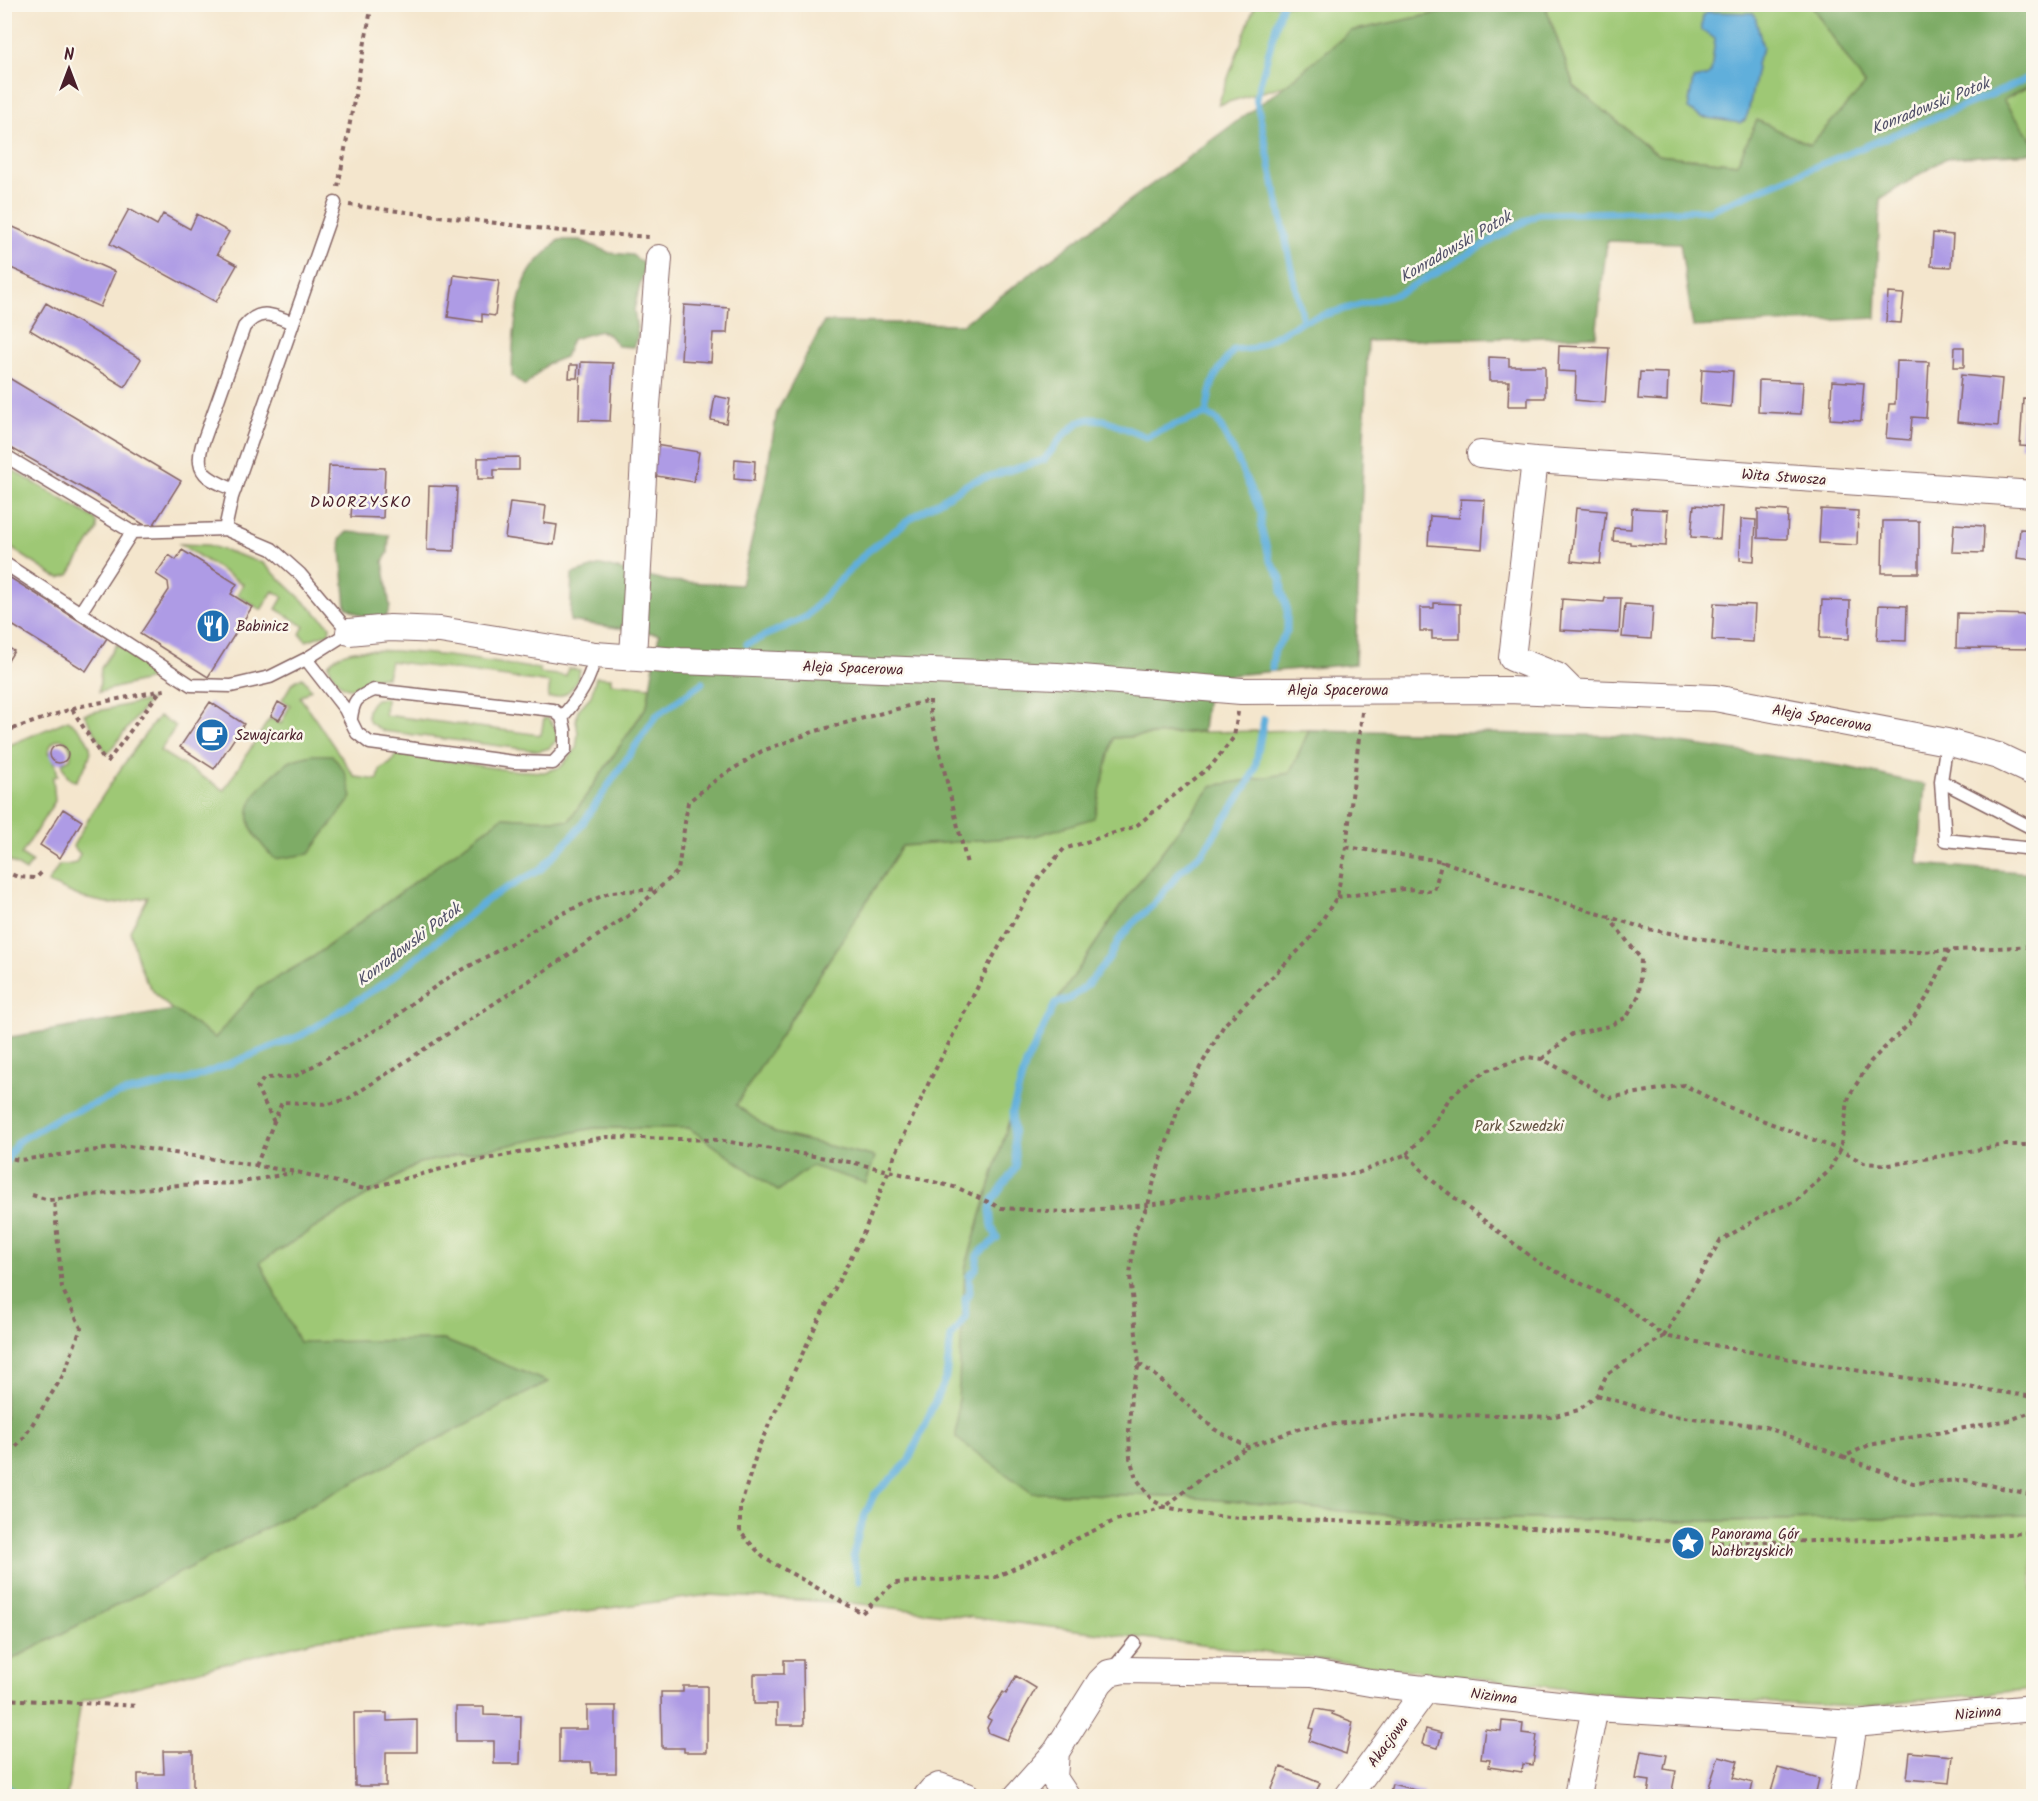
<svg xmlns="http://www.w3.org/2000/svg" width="2038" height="1801" font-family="Kalam,sans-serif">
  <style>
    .green { fill: #9ec874; stroke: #747450; stroke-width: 1.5 }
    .forest { fill: #7eac66; stroke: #646648; stroke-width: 1.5 }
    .water { fill: #61afdb; stroke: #566783; stroke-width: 1.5 }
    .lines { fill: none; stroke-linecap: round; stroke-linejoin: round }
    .stream { stroke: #61afdb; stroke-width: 7 }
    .building { fill: #ae9be5 }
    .lane-casing { stroke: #866564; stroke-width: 15 }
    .street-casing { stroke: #866564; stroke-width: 28 }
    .path { stroke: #866564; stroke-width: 4; stroke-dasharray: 4.5 4.5; stroke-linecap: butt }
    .lane { stroke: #fff; stroke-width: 12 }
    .street { stroke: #fff; stroke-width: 26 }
    .labels { text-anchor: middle; stroke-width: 5; stroke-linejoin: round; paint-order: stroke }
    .street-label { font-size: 15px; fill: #4a1f2b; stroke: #fbf7ec }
    .poi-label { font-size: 15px; fill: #4a1f2b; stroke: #fbf7ec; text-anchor: start }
    .park-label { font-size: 15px; fill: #635241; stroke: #fbf7ec }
    .water-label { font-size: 16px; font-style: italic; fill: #525169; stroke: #fbf7ec }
    .neighbourhood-label { font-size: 16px; letter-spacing: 1.5px; fill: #4a1f2b; stroke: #fbf7ec }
  </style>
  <rect width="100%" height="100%" fill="#fbf7ec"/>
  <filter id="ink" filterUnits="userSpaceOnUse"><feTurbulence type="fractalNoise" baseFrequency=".0167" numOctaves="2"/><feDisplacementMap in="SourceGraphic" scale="12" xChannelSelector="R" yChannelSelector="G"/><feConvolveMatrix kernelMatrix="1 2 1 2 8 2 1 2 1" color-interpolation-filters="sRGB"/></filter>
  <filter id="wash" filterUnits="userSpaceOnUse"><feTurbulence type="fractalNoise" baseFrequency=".008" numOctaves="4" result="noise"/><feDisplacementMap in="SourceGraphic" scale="24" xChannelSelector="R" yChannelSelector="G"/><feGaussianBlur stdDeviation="1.35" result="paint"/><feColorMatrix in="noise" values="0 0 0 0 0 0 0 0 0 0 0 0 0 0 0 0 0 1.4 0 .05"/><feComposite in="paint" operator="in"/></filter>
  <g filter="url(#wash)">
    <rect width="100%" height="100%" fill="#f4e6cd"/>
    <path class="green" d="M 1255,5 L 1477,5 L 1351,31 L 1286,85 L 1218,105 Z
      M 1545,5 L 1811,5 L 1866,85 L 1810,145 L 1757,121 L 1738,164 L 1658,155 L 1574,86 Z
      M 2033,84 L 2033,141 L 2003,100 Z
      M 4,465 L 94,518 L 97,524 L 97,530 L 69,575 L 60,578 L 54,576 L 5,544 Z
      M 180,544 L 208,545 L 263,563 L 330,626 L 329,633 L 306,641 L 300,634 L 304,626 L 276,609 L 283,597 L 273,591 L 261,610 L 237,595 L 243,584 Z
      M 117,644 L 160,671 L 163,676 L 99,692 L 101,668 Z
      M 362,650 C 422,650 481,661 540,669 L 540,673 L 566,676 L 568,668 L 580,670 C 577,688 565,698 548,698 L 550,683 L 390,661 L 387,677 C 356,676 350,709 328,665 C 335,655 349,651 362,650 Z
      M 302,677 L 311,689 L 300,697 L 355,777 L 378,780 L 380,769 L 391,763 L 397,753 L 508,770 L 544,772 L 561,767 L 576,749 L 578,733 L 576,721 L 578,710 L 591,696 L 596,677 L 611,678 L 611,683 L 650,687 L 647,706 L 569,821 L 503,817 L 313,957 L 258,989 L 215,1038 C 193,1023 163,1008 149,985 C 139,970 135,948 130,931 L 148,897 L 112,904 L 83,898 L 48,883 L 59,865 L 67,865 L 76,863 L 80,854 L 73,846 C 98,800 127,758 159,716 L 176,726 L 160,751 L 224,790 L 270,718 L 281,724 L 290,705 L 282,700 L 292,683 Z
      M 386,698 L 385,715 L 541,735 L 544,718 L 548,718 L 556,729 L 557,740 L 549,748 L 539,751 L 383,731 L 370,723 C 365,713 368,706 376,699 Z
      M 150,700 L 107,754 L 84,714 Z
      M 68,720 C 77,726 94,743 90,755 C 88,764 81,773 76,781 C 66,780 65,771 62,763 L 70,759 C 75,738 54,731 48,752 L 55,762 L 58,776 L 53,777 L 55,801 L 21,855 L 32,862 L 26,871 L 5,858 L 5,747 Z
      M 1309,730 L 1290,773 L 1212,786 L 1120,907 L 1055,1004 L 1026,1064 L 965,1269 L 1033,1493 L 1174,1496 L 1420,1518 L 1721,1521 L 2033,1515 L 2033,1689 L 1854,1707 L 1618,1695 L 852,1603 L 709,1595 L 510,1621 L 320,1639 L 81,1701 L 67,1796 L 5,1796 L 5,1663 L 547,1382 L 444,1340 L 299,1343 L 260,1262 L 419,1163 L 594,1128 L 689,1128 L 778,1191 L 811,1166 L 875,1157 L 775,1133 L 736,1105 L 902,846 L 1035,836 L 1113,738 L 1203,732 Z"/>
    <path class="forest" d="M 1477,5 L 1545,5 L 1574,86 L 1658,155 L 1737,164 L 1757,120 L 1810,145 L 1865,85 L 1811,5 L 2033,5 L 2033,84 L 2003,100 L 2033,141 L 2033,153 L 1946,158 L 1880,199 L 1876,318 L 1693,327 L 1680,243 L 1607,241 L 1596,336 L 1368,341 L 1355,664 L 1209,677 L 1203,731 L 1113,738 L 1094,818 L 1035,836 L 902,846 L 736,1105 L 775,1133 L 875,1157 L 866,1183 L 811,1166 L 778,1191 L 689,1128 L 594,1128 L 419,1163 L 260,1262 L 299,1342 L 444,1340 L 548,1382 L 5,1663 L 5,1038 L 174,1010 L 215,1038 L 257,989 L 313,957 L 503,817 L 569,821 L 647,706 L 659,634 L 570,621 L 572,574 L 601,565 L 668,581 L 741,585 L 764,488 L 777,412 L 824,322 L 963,324 L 1286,85 L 1351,31 Z
      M 559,240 L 580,240 L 610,253 L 632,255 L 645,265 L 634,310 L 638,336 L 633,347 L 618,346 L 609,335 L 600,331 L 572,339 L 565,357 L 547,364 L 525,386 L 512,376 C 512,347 515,290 533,267 C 540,257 551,249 559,240 Z
      M 347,532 L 389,535 L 388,553 L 383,561 L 390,607 L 386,617 L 364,617 L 346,607 L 340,539 Z
      M 1309,730 L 1632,736 L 1847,767 L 1925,785 L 1918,864 L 2033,873 L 2033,1515 L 1721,1521 L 1420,1518 L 1174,1496 L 1032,1493 L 956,1438 L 965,1269 L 1026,1064 L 1055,1004 L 1120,907 L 1212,786 L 1290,773 Z
      M 312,755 L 332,755 L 345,772 L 352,797 L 309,854 L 275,859 C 244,829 237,807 272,776 C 289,761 289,760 312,755 Z"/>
    <path class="water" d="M 1708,12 L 1753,13 L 1755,16 L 1763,48 L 1756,64 L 1757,68 L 1748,113 L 1745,120 L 1740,123 L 1701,117 L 1688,109 L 1693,79 L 1707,76 L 1711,72 L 1715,39 C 1701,28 1700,36 1703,15 Z"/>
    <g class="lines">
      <path class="stream" d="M 1282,4 L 1256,98 L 1303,321
        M 1206,414 L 1217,420 L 1235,454 L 1261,513 L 1261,527 L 1270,560 L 1281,578 L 1282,592 L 1287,608 L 1287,631 L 1274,652 L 1272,668
        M 747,644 L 806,617 L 835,585 L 867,552 L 913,517 L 971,482 L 1044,460 L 1063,436 L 1079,422 L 1090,419 L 1105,420 L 1146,437 L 1172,426 L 1206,414 C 1211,382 1213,375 1234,350 L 1254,348 L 1303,321 L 1400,293 L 1538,214 L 1710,210 L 2010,87 L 2034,74
        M 4,1166 L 17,1142 L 58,1118 L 119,1094 L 194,1078 L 302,1035 L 389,980 L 491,897 L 541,869 L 578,830 L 656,716 L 702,683
        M 859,1581 L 853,1556 L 861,1524 L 874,1495 L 908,1462 L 946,1377 L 951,1337 L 966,1316 L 965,1298 L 970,1293 L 969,1276 L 976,1269 L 978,1254 L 997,1238 L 992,1227 L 990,1210 L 993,1200 L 1016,1167 L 1012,1112 L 1026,1064 L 1055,1004 L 1071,998 L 1087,985 L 1109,959 L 1118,941 L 1132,924 L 1153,905 L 1181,871 L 1203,852 L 1249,782 L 1255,768 L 1264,719
        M 4,1783 L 17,1796"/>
    </g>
    <g id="blocks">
      <path class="building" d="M 129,209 L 157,225 L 163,214 L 190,229 L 197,214 L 229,232 L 217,254 L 237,265 L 216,302 L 110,244 Z
        M 4,223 L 115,272 L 100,307 L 4,265 Z
        M 1933,233 L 1953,235 L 1951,267 L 1931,266 Z
        M 454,275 L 499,281 L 495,316 L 482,314 L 482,322 L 448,317 Z
        M 1888,293 L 1904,294 L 1901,323 L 1886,322 Z
        M 46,303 L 141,359 L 125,387 L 30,330 Z
        M 684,305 L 729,308 L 727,333 L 713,333 L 711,362 L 681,360 Z
        M 1559,346 L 1609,348 L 1605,403 L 1575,400 L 1576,372 L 1558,371 Z
        M 1955,347 L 1964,347 L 1964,367 L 1954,367 Z
        M 1489,357 L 1509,358 L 1509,366 L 1545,366 L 1545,398 L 1528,398 L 1528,406 L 1508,406 L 1509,381 L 1489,381 Z
        M 1897,361 L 1929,362 L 1926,418 L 1912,417 L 1910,440 L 1886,438 L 1889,404 L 1895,404 Z
        M 581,362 L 613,363 L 610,421 L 579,420 Z
        M 570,365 L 578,365 L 577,378 L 569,378 Z
        M 1702,369 L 1733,371 L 1731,407 L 1700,404 Z
        M 1640,372 L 1668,373 L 1667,401 L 1638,399 Z
        M 4,375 L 181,481 L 151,529 L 107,502 L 4,444 Z
        M 1961,375 L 2002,379 L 1998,426 L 1957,422 Z
        M 1759,380 L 1803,382 L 1801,414 L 1758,412 Z
        M 1832,381 L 1864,383 L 1861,421 L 1830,419 Z
        M 715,396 L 730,399 L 726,423 L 711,420 Z
        M 2023,398 L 2034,399 L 2034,447 L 2020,446 Z
        M 655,445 L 699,452 L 694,482 L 650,475 Z
        M 519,457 L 519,470 L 494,470 L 494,479 L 478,479 L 478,458 Z
        M 735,459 L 755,461 L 754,481 L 734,479 Z
        M 329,466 L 385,468 L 383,518 L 351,517 L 352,503 L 327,502 Z
        M 429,486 L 457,487 L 454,551 L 427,550 Z
        M 1461,499 L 1485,500 L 1482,549 L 1428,545 L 1430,516 L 1459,518 Z
        M 510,502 L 546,506 L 544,523 L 557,525 L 554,545 L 505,538 Z
        M 1694,505 L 1722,507 L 1720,539 L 1691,537 Z
        M 1576,508 L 1606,511 L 1600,564 L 1571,561 Z
        M 1632,508 L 1668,510 L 1666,546 L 1630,544 L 1630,542 L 1613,541 L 1614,528 L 1631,529 Z
        M 1758,509 L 1788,511 L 1787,539 L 1758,538 Z
        M 1821,509 L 1858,511 L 1857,545 L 1819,543 Z
        M 1741,519 L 1756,520 L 1754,561 L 1740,560 Z
        M 1883,521 L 1919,521 L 1919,573 L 1882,573 Z
        M 1954,524 L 1984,526 L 1983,553 L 1952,552 Z
        M 2020,529 L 2034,530 L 2034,560 L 2017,558 Z
        M 182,550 L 237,584 L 231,594 L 252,607 L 208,677 L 140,634 L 169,590 L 168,582 L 156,574 L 169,555 L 176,560 Z
        M 4,574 L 107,638 L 86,671 L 4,620 Z
        M 1605,598 L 1621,598 L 1619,633 L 1560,630 L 1562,599 L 1604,602 Z
        M 1822,600 L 1850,601 L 1849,639 L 1820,638 Z
        M 1434,603 L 1460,604 L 1460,639 L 1432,639 L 1432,631 L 1420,631 L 1420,608 L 1434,608 Z
        M 1714,603 L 1755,605 L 1753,642 L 1712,640 Z
        M 1625,604 L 1653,606 L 1651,639 L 1622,637 Z
        M 1879,605 L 1907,606 L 1906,641 L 1877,640 Z
        M 1957,613 L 2034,615 L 2034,649 L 1956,648 Z
        M 4,645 L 14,651 L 6,664 L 4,663 Z
        M 210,702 L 244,724 L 214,769 L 180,747 Z
        M 278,702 L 287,707 L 279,720 L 271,716 Z
        M50 754a9 9 0 1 1 18 0a9 9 0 1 1-18 0Z
        M 63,809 L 82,821 L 60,858 L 40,845 Z
        M 784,1660 L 803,1660 L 804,1725 L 777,1725 L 777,1704 L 754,1704 L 754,1674 L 784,1674 Z
        M 1016,1676 L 1036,1688 L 1007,1740 L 989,1733 L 987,1728 L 991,1720 L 987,1718 L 1003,1692 L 1006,1694 Z
        M 683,1686 L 707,1686 L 707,1752 L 684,1752 L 684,1748 L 662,1748 L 661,1692 L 683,1692 Z
        M 587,1706 L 616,1706 L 616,1773 L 592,1773 L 591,1762 L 559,1762 L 559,1729 L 587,1729 Z
        M 456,1707 L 484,1707 L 484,1715 L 521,1716 L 520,1764 L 494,1764 L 494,1741 L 456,1741 Z
        M 1316,1709 L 1333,1712 L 1332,1714 L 1353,1722 L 1346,1754 L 1309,1741 L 1313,1729 L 1310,1728 Z
        M 354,1713 L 387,1713 L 387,1721 L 417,1720 L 417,1752 L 386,1752 L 386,1786 L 355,1786 Z
        M 1502,1721 L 1523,1723 L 1522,1733 L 1537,1735 L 1533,1765 L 1523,1764 L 1522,1772 L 1489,1767 L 1490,1760 L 1481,1759 L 1485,1729 L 1501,1731 Z
        M 1426,1729 L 1442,1733 L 1438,1748 L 1422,1744 Z
        M 163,1751 L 193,1751 L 193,1796 L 138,1796 L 138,1774 L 164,1774 Z
        M 1641,1751 L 1667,1755 L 1664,1769 L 1676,1771 L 1671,1796 L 1648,1795 L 1650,1781 L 1636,1779 Z
        M 1910,1752 L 1953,1756 L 1950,1783 L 1907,1779 Z
        M 1719,1756 L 1738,1761 L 1733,1778 L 1753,1783 L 1750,1796 L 1706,1796 Z
        M 1281,1767 L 1320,1783 L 1314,1796 L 1269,1796 Z
        M 1778,1768 L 1819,1779 L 1815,1796 L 1770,1795 Z
        M 1392,1784 L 1424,1792 L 1423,1796 L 1389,1796 Z"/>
    </g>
  </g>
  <g filter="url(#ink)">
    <use href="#blocks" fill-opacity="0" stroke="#866564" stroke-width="1.5"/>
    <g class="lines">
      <g class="lane-casing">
        <path id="lane" d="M 4,455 L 132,532 L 80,613
          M 235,490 C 211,480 193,475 202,445 L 244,327 C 260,307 273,315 293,323
          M 132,532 L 225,529
          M 4,563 L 191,685 L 231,686 L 270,677 L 306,659 L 349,632 L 300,574 L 272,549 L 225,529 L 232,497 L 335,203
          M 306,659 L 345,709 L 357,733 L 370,743 L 514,762 L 553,763 L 565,750 L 565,730 L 562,717 L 553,710 L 374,690 C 357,698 354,698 351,718
          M 562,717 C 579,697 590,682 595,655
          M 1947,742 L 1941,781 L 1945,840 L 2034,849
          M 1941,781 L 2034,829
          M 1112,1670 L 1134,1643"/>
      </g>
      <g class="street-casing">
        <path id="street" d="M 1480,454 L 1535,460 L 2034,494
          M 1535,460 L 1512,658 L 1557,676 L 1573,692
          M 349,632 L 390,628 L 440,630 L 595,655 L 680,661 L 1057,676 L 1241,691 L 1508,690 L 1715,698 L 1947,742 L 1998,756 L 2034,773
          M 633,657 L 647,405 L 659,258
          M 1056,1752 L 1054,1778 L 1066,1796
          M 927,1796 L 932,1790 L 939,1786 L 967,1796
          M 1017,1796 L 1056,1752 L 1100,1682 L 1109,1673 L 1124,1670 L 1312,1673 L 1370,1683 L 1595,1708 L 1854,1724 L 2034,1708
          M 1348,1796 L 1427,1688
          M 1577,1796 L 1595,1708
          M 1842,1796 L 1854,1724"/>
      </g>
      <path class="path" d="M 338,187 L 372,4
        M 349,205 L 561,231 L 649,237
        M 930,700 L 930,712 L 967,864
        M 72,709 L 102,757 L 108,761 L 160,691
        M 1238,712 L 1234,737 L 1212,765 L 1136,826 L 1064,849 L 1040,876 L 992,959 L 931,1078 L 895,1155 L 864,1232 L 816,1325 L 759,1446 L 740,1507 L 740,1532 L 764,1558 L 862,1613 L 894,1583 L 996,1577 L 1116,1520 L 1165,1507 L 1201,1478 L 1248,1447
        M 1362,712 L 1346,847 L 1337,897 L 1309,940 L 1224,1025 L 1181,1101 L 1155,1177 L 1148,1205 L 1135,1230 L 1130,1275 L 1139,1364 L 1131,1394 L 1129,1431 L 1130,1458 L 1136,1478 L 1152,1500 L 1165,1507 L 1206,1515 L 1242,1518 L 1533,1528 L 1688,1543 L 1947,1539 L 2034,1532
        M 4,732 L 77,707 L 169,689
        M 1346,847 L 1442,861 L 1505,884 L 1647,929 L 1767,950 L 1919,952 L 2034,946
        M 4,871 L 18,877 L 36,878 L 43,871
        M 1337,897 L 1404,889 L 1434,891 L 1442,861
        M 1542,1059 L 1572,1034 L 1609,1026 L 1627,1017 L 1639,995 L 1641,959 L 1610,919
        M 274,1122 L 257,1088 L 264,1078 L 294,1077 L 391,1021 L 413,1002 L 451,976 L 519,939 L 552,918 L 611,892 L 658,889
        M 1407,1154 L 1431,1128 L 1449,1099 L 1461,1088 L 1486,1071 L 1527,1057 L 1542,1059 L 1572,1075 L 1608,1098 L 1684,1085 L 1723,1105 L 1840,1150 L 1864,1163 L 1890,1165 L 2004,1145 L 2034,1145
        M 4,1157 L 20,1160 L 129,1146 L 297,1172 L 365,1189 L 464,1163 L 606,1137 L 718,1140 L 855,1163 L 889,1171 L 958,1188 L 1001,1208 L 1064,1212 L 1148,1205 L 1358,1173 L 1407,1154 L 1429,1178 L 1539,1263 L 1619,1302 L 1664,1336 L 1720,1241 L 1768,1212 L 1796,1201 L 1829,1171 L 1840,1150 L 1849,1096 L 1871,1061 L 1909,1024 L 1930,993 L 1949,951
        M 256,1166 L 282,1102 L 329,1104 L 348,1099 L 628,916 L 678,871 L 688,802 L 717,779 L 762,751 L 816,731 L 930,700
        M 32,1195 L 49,1200 L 179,1185 L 237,1183 L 292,1173
        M 1139,1364 L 1153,1373 L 1214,1429 L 1248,1447 L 1301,1428 L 1409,1416 L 1500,1415 L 1551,1417 L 1579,1410 L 1597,1395 L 1607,1374 L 1664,1336 L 1834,1367 L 2034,1397
        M 1597,1395 L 1665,1415 L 1763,1426 L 1843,1457 L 1869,1445 L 2010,1420 L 2034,1411
        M 1843,1457 L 1913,1483 L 1965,1480 L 2034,1495
        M 4,1460 L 23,1439 L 64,1374 L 81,1328 L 62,1288 L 54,1200
        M 4,1699 L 138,1706"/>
      <use href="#lane" class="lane"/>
      <use href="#street" class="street"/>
    </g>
  </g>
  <defs>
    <g id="restaurant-disc" transform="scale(1.725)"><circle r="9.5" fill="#1f6fb2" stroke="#fbf7ec"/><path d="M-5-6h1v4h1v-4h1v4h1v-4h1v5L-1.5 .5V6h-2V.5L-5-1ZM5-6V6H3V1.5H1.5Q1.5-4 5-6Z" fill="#fff"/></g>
    <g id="cafe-disc" transform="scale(1.725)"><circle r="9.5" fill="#1f6fb2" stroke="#fbf7ec"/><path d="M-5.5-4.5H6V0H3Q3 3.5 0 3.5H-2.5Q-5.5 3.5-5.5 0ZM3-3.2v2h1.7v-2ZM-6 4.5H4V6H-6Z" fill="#fff"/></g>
    <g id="sight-disc" transform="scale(1.725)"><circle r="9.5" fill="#1f6fb2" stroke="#fbf7ec"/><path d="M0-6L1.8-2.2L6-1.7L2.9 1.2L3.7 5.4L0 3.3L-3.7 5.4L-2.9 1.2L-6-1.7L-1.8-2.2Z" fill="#fff"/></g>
  </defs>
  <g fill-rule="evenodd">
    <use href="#restaurant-disc" x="213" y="626"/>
    <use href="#cafe-disc" x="212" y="735"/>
    <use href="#sight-disc" x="1688" y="1543"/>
  </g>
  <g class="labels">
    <g class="street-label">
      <text transform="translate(1784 477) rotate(4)" y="5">Wita Stwosza</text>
      <text transform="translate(853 668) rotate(2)" y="5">Aleja Spacerowa</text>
      <text x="1338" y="695">Aleja Spacerowa</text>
      <text transform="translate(1822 718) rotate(10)" y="5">Aleja Spacerowa</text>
      <text transform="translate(1494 1696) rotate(7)" y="5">Nizinna</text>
      <text transform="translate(1978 1713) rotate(-5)" y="5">Nizinna</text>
      <text transform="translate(1388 1742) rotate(-54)" y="5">Akacjowa</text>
    </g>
    <g class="poi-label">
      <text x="236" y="631">Babinicz</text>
      <text x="235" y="740">Szwajcarka</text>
      <text x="1711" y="1539">Panorama Gór<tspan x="1711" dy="17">Wałbrzyskich</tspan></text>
    </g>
    <g class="park-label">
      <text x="1519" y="1131">Park Szwedzki</text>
    </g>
    <g class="water-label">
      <text transform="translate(1930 105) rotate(-22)" y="6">Konradowski Potok</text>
      <text transform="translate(1455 246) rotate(-30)" y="6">Konradowski Potok</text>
      <text transform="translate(408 944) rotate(-37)" y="6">Konradowski Potok</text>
    </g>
    <g class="neighbourhood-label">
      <text x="361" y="507">DWORZYSKO</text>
    </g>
  </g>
  <rect width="2038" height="1801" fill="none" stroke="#fbf7ec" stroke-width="24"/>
  <g transform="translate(69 69)" stroke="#fbf7ec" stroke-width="4.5" paint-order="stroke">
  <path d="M0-4.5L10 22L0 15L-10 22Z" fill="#4a1f2b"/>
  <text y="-9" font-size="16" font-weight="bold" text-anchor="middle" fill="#4a1f2b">N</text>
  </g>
</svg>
